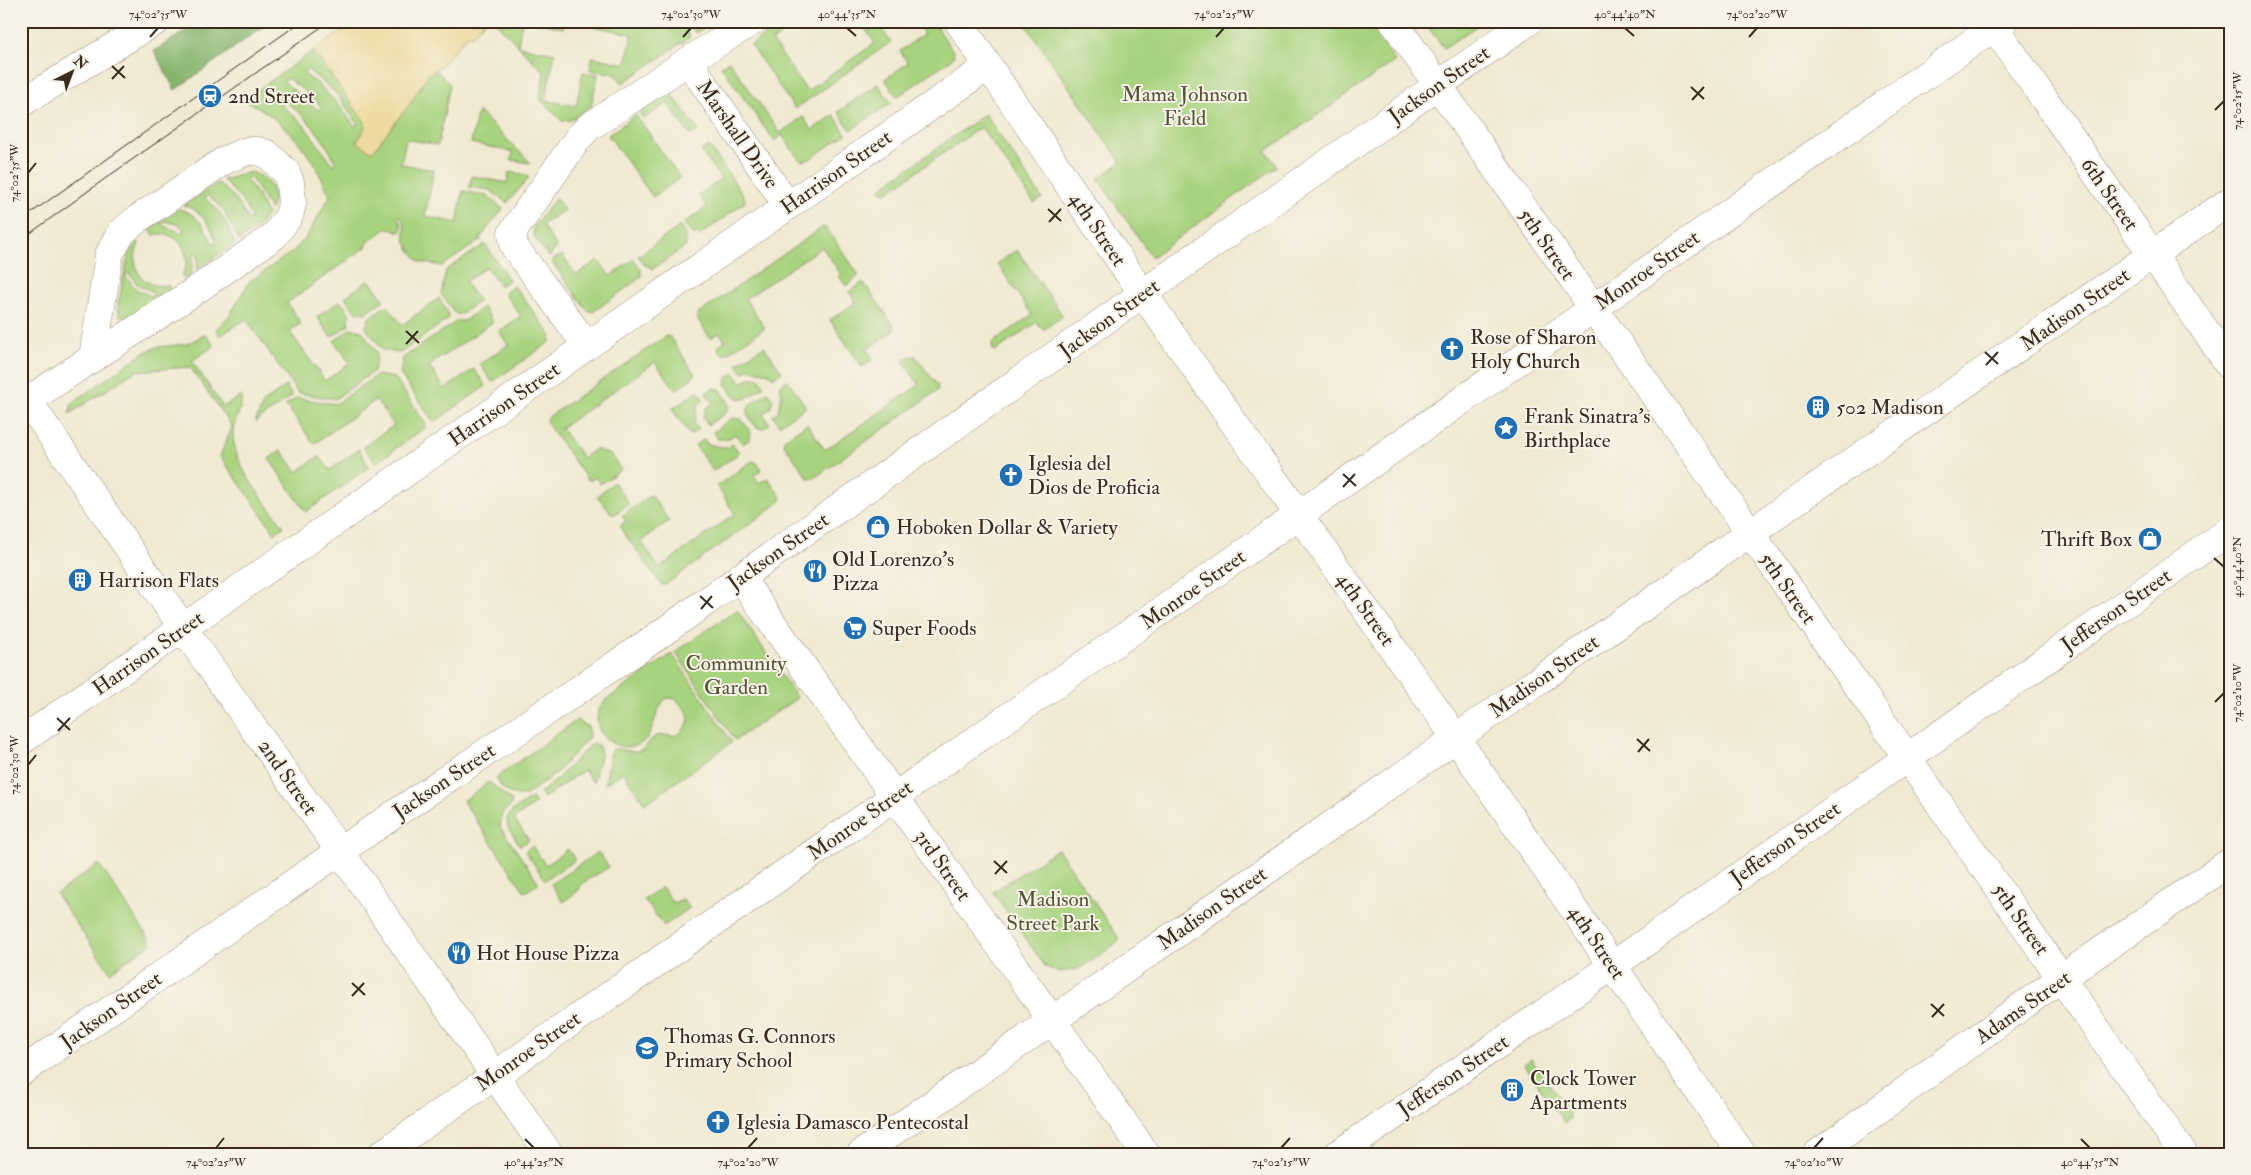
<svg xmlns="http://www.w3.org/2000/svg" width="2251" height="1175" font-family="'IM FELL Double Pica',serif">
  <style>
    .green { fill: #a8d37e; stroke: #727e4e; fill-rule: evenodd }
    .forest { fill: #86b56d; stroke: #607046 }
    .sand { fill: #eeda9e; stroke: #94825e }
    .lines { fill: none; stroke-linecap: round; stroke-linejoin: round }
    .minor-casing { stroke: #968a78; stroke-width: 29 }
    .major-casing { stroke: #968a78; stroke-width: 29 }
    .minor { stroke: #fff; stroke-width: 28 }
    .major { stroke: #fff; stroke-width: 28 }
    .tram { stroke: #3b2a1e; stroke-width: 1 }
    .ticks { fill: none; stroke: #3b2a1e; stroke-width: 2 }
    .labels { text-anchor: middle; stroke-width: 4; stroke-linejoin: round; paint-order: stroke }
    .street-label { font-size: 21px; fill: #3b2a1e; stroke: #f7f3e8 }
    .park-label { font-size: 21px; fill: #565436; stroke: #f7f3e8 }
    .poi-label { font-size: 21px; fill: #3b2a1e; stroke: #f7f3e8; text-anchor: start }
    .neatline { fill: none; stroke: #3b2a1e; stroke-width: 2 }
    .ticks-label { font-size: 12px; text-anchor: middle; fill: #3b2a1e }
  </style>
  <rect width="100%" height="100%" fill="#f7f3e8"/>
  <filter id="ink" filterUnits="userSpaceOnUse"><feTurbulence type="fractalNoise" baseFrequency=".02" numOctaves="2"/><feDisplacementMap in="SourceGraphic" scale="10" xChannelSelector="R" yChannelSelector="G"/><feConvolveMatrix kernelMatrix="1 2 1 2 8 2 1 2 1" color-interpolation-filters="sRGB"/></filter>
  <filter id="wash" filterUnits="userSpaceOnUse"><feTurbulence type="fractalNoise" baseFrequency=".0096" numOctaves="4" result="noise"/><feDisplacementMap in="SourceGraphic" scale="20" xChannelSelector="R" yChannelSelector="G"/><feGaussianBlur stdDeviation="1.12" result="paint"/><feColorMatrix in="noise" values="0 0 0 0 0 0 0 0 0 0 0 0 0 0 0 0 0 1.4 0 .05"/><feComposite in="paint" operator="in"/></filter>
  <g filter="url(#wash)">
    <rect width="100%" height="100%" fill="#f1e9d1"/>
    <path class="green" d="M 494,21 L 522,21 L 518,46 L 555,53 L 545,100 L 576,106 L 583,72 L 598,74 L 591,106 L 571,120 L 562,121 L 540,99 L 544,72 Z
      M 530,21 L 565,21 L 563,28 Z
      M 593,21 L 679,21 L 690,37 L 623,83 L 614,74 L 590,70 L 592,57 L 626,64 L 632,34 L 592,26 Z
      M 685,21 L 713,21 L 696,33 Z
      M 785,21 L 793,21 L 777,32 L 780,36 L 772,41 L 807,91 L 875,43 L 865,29 L 865,21 L 871,21 L 875,26 L 878,24 L 891,42 L 795,109 L 751,45 Z
      M 916,21 L 933,21 L 953,51 L 954,57 L 897,97 L 885,79 L 908,63 L 900,51 L 924,34 Z
      M 1023,21 L 1367,21 L 1395,61 L 1266,151 L 1277,166 L 1152,257 L 1098,179 L 1121,162 Z
      M 1423,21 L 1484,21 L 1444,48 Z
      M 313,51 L 366,122 L 365,127 L 378,145 L 428,75 L 435,69 L 450,84 L 438,145 L 406,139 L 401,164 L 434,170 L 425,216 L 457,223 L 463,191 L 488,196 L 503,209 L 480,238 L 481,240 L 442,266 L 420,262 C 415,256 406,247 405,238 C 404,229 407,225 400,216 L 397,217 L 402,225 L 401,232 L 387,228 L 368,242 L 366,247 L 287,303 L 301,323 L 290,332 L 325,381 L 350,363 L 334,341 L 351,328 L 362,331 L 377,353 L 374,371 L 335,399 L 298,393 L 246,319 L 220,336 L 216,329 L 230,315 L 249,282 L 292,252 L 305,239 L 330,196 C 313,155 286,119 244,100 ZM 307,69 L 337,94 L 358,124 L 354,126 C 340,105 325,88 304,74 ZM 287,78 L 306,92 L 322,107 L 318,110 L 284,82 ZM 280,98 C 304,113 325,138 336,164 L 333,165 L 303,124 L 278,102 Z
      M 729,61 L 780,133 L 803,117 L 812,130 L 834,115 L 846,134 L 810,159 L 802,161 L 798,158 L 782,135 L 774,141 L 721,66 Z
      M 878,84 L 891,103 L 851,130 L 838,112 Z
      M 670,92 L 698,130 L 690,135 L 667,103 L 644,119 L 639,113 Z
      M 478,111 L 531,163 L 511,160 L 513,152 L 471,143 Z
      M 985,114 L 1042,198 L 1034,203 L 981,127 L 886,193 L 881,190 L 882,187 Z
      M 636,115 L 680,178 L 653,197 L 608,135 Z
      M 709,146 L 744,196 L 745,202 L 699,236 L 691,233 L 684,223 L 707,207 L 699,195 L 721,179 L 701,151 Z
      M 250,172 C 267,176 280,192 270,209 L 252,180 L 249,177 L 246,179 L 258,196 L 267,214 L 258,227 L 239,241 L 224,211 L 208,195 L 205,199 C 221,209 229,227 234,244 L 197,270 L 198,254 L 194,253 L 191,275 L 185,279 L 182,275 C 195,255 178,229 154,235 L 150,229 L 179,209 C 196,213 206,227 212,243 L 216,242 C 212,226 201,211 184,205 L 218,183 L 233,196 L 248,219 L 252,218 L 241,199 L 223,180 ZM 164,221 L 178,224 L 184,229 L 181,233 L 162,225 Z
      M 509,172 L 528,175 L 528,179 L 507,203 L 490,190 L 469,187 L 472,176 L 507,183 Z
      M 556,198 L 564,210 L 542,225 L 557,247 L 549,257 L 534,237 L 534,226 Z
      M 680,226 L 686,237 L 686,246 L 653,269 L 645,265 L 638,256 Z
      M 823,227 L 827,229 L 859,275 L 846,286 L 839,276 L 841,274 L 822,247 L 745,299 L 765,328 L 725,355 L 718,350 L 719,345 L 725,341 L 719,333 L 710,338 L 697,318 L 698,314 Z
      M 137,241 L 139,244 C 128,266 142,290 168,285 L 170,290 L 131,317 L 125,318 L 120,316 L 118,305 L 128,256 ZM 129,273 L 137,284 L 153,292 L 153,297 L 136,289 L 125,275 Z
      M 485,244 L 509,280 L 500,286 L 486,267 L 465,282 L 479,301 L 461,314 L 456,314 L 441,294 L 446,270 Z
      M 1017,250 L 1063,316 L 1043,330 L 1037,322 L 996,351 L 993,350 L 992,343 L 1032,315 L 997,263 Z
      M 562,255 L 576,275 L 598,260 L 610,276 L 634,259 L 641,270 L 641,277 L 593,312 L 587,310 L 551,261 Z
      M 369,280 L 384,300 L 365,313 L 355,311 L 345,297 Z
      M 862,283 L 864,283 L 894,326 L 893,331 L 867,349 L 873,359 L 862,367 L 830,320 L 856,302 L 849,292 Z
      M 514,286 L 551,335 L 550,342 L 492,382 L 480,364 L 508,345 L 499,331 L 521,316 L 504,293 Z
      M 439,298 L 448,313 L 448,319 L 400,353 L 383,350 L 366,328 L 369,318 L 387,305 L 402,325 Z
      M 340,301 L 350,314 L 348,319 L 349,325 L 331,337 L 317,317 Z
      M 483,307 L 493,322 L 429,366 L 445,389 L 474,369 L 486,386 L 436,421 L 433,421 L 400,374 L 403,358 L 457,321 L 464,321 Z
      M 206,334 L 214,346 L 192,361 L 223,407 L 239,397 L 242,397 C 242,410 233,421 233,434 C 234,469 265,500 284,527 L 275,533 L 220,456 L 232,427 L 190,367 L 136,371 L 69,414 L 72,403 L 143,353 L 157,347 L 187,344 Z
      M 666,336 L 670,337 L 694,373 L 694,376 L 676,390 L 655,362 L 561,428 L 583,458 L 595,449 L 611,455 L 621,470 L 600,484 L 596,477 L 591,480 L 587,479 L 546,422 L 547,418 Z
      M 764,346 L 782,372 L 773,378 L 769,373 L 749,369 L 743,373 L 737,364 Z
      M 910,356 L 915,356 L 938,386 L 937,391 L 814,478 L 808,478 L 784,444 L 784,439 L 807,424 L 825,450 L 919,385 L 903,361 Z
      M 734,373 L 742,383 L 749,378 L 759,378 L 764,386 L 745,399 L 736,398 L 726,385 L 727,378 Z
      M 377,375 L 395,378 L 427,426 L 376,463 L 363,447 L 394,425 L 376,400 L 314,444 L 286,405 L 297,398 L 336,404 Z
      M 788,380 L 806,407 L 779,425 L 773,415 L 778,412 L 782,392 L 779,386 Z
      M 286,386 L 292,396 L 255,422 L 264,402 Z
      M 714,388 L 720,389 L 729,403 L 727,412 L 708,425 L 703,417 L 706,408 L 713,403 L 706,393 Z
      M 698,391 L 704,400 L 698,404 L 694,424 L 698,429 L 690,435 L 672,409 Z
      M 768,392 L 773,399 L 770,409 L 763,414 L 770,424 L 762,429 L 756,427 L 747,414 L 749,405 Z
      M 732,418 L 741,419 L 751,432 L 750,439 L 743,444 L 735,434 L 728,439 L 718,439 L 713,432 Z
      M 704,439 L 707,444 L 727,448 L 733,444 L 739,453 L 713,471 L 695,445 Z
      M 359,449 L 369,467 L 306,512 L 269,459 L 281,450 L 297,472 L 319,456 L 330,470 Z
      M 752,461 L 756,462 L 760,467 L 760,471 L 754,475 L 759,483 L 768,478 L 781,497 L 781,501 L 665,585 L 661,584 L 621,529 L 621,525 L 626,521 L 622,516 L 651,495 L 669,521 L 641,541 L 659,568 L 735,514 L 717,486 Z
      M 614,482 L 629,504 L 613,515 L 597,496 Z
      M 737,610 L 797,698 L 735,740 L 675,652 Z
      M 672,654 L 732,742 L 645,804 L 623,772 L 605,784 L 611,750 C 619,747 629,753 638,751 C 647,749 647,743 653,738 C 666,729 676,747 689,721 L 688,713 L 676,699 L 667,698 C 652,709 657,738 637,745 C 609,755 583,722 606,700 Z
      M 577,720 L 588,727 L 589,737 L 556,773 L 525,796 C 513,797 498,789 497,777 Z
      M 592,743 L 599,746 L 601,753 L 593,783 L 584,770 L 544,798 L 540,793 L 553,783 Z
      M 489,782 L 512,801 L 511,805 L 502,814 L 500,827 L 539,883 L 525,892 L 463,801 Z
      M 532,798 L 536,803 L 514,819 L 529,840 L 520,846 L 508,827 L 507,818 L 512,811 Z
      M 532,846 L 546,865 L 568,849 L 575,860 L 545,880 L 525,851 Z
      M 1058,849 L 1120,940 C 1099,955 1071,984 1045,966 L 993,892 Z
      M 598,852 L 609,867 L 581,884 L 579,890 L 563,902 L 551,884 Z
      M 99,864 L 152,943 L 110,972 L 56,894 Z
      M 662,887 L 673,903 L 683,899 L 690,908 L 664,926 L 644,899 Z
      M 1531,1059 L 1569,1112 L 1570,1119 L 1565,1124 L 1524,1064 Z"/>
    <path class="forest" d="M 201,21 L 267,21 L 263,27 L 175,90 L 154,51 Z"/>
    <path class="sand" d="M 358,21 L 486,21 L 472,35 L 468,35 L 440,66 L 428,75 L 409,105 L 372,152 L 357,142 L 365,127 L 365,122 L 313,51 Z"/>
  </g>
  <g filter="url(#ink)">
    <g class="lines">
      <g class="minor-casing">
        <path id="minor" d="M 753,21 L 688,61 L 788,206
          M 958,21 L 1127,271 L 1456,738 L 1742,1154
          M 1393,21 L 2184,1154
          M 1990,21 L 2230,366
          M 587,346 L 514,246 L 512,233 L 579,137 L 589,127 L 688,61
          M 28,401 L 183,628 L 326,831 L 549,1154
          M 21,405 L 186,297 L 274,236 L 289,216 L 292,204 L 290,182 L 286,172 L 267,154 L 257,151 L 247,151 L 225,160 L 136,220 L 122,232 L 109,255 L 93,357
          M 740,577 L 1146,1154
          M 21,741 L 987,67
          M 21,1072 L 321,864 L 649,642 L 1529,21
          M 382,1154 L 1300,514 L 2003,21
          M 861,1154 L 1725,550 L 2230,201
          M 1338,1154 L 1595,978 L 2230,530
          M 1817,1154 L 2043,991 L 2230,862"/>
      </g>
      <g class="major-casing">
        <path id="major" d="M 21,103 L 156,21"/>
      </g>
      <use href="#minor" class="minor"/>
      <use href="#major" class="major"/>
      <path class="tram" d="M 21,220 L 302,21
        M 21,240 L 106,178 L 330,21"/>
    </g>
  </g>
  <path class="ticks" d="M 847,28 L 856,36M 1625,28 L 1634,36M 150,37 L 158,28M 683,37 L 691,28M 1216,37 L 1224,28M 1749,37 L 1757,28M 112,66 L 125,78M 112,79 L 124,66M 1691,87 L 1704,99M 1692,100 L 1704,87M 2215,110 L 2224,101M 28,173 L 36,163M 1048,209 L 1061,221M 1049,222 L 1061,209M 406,331 L 419,343M 406,344 L 418,331M 1985,352 L 1998,364M 1986,365 L 1998,352M 1343,474 L 1356,486M 1343,487 L 1355,474M 2214,558 L 2224,567M 700,596 L 713,608M 701,609 L 712,596M 2215,702 L 2224,693M 57,718 L 70,730M 58,731 L 70,718M 1637,739 L 1650,751M 1638,752 L 1649,739M 28,765 L 36,755M 994,861 L 1007,873M 995,874 L 1007,861M 352,983 L 365,995M 352,996 L 364,983M 1931,1004 L 1944,1016M 1932,1017 L 1944,1004M 525,1139 L 534,1148M 2081,1139 L 2090,1148M 216,1148 L 224,1138M 748,1148 L 757,1138M 1281,1148 L 1290,1138M 1814,1148 L 1823,1138"/>
  <defs>
    <g id="station-disc" transform="scale(1.25)"><circle r="9.5" fill="#1f6fb2" stroke="#f7f3e8"/><path d="M-3-6H3Q5-6 5-4V2Q5 4 3 4L4.5 6H3L1.5 4h-3L-3 6H-4.5L-3 4Q-5 4-5 2V-4Q-5-6-3-6ZM-3.5-4v3h7v-3ZM-3.5 1v1.5H-2V1ZM2 1v1.5H3.5V1Z" fill="#fff"/></g>
    <g id="church-disc" transform="scale(1.25)"><circle r="9.5" fill="#1f6fb2" stroke="#f7f3e8"/><path d="M-1.2-6h2.4v3.5h3.3v2.4h-3.3V6h-2.4V-.1h-3.3v-2.4h3.3Z" fill="#fff"/></g>
    <g id="building-disc" transform="scale(1.25)"><circle r="9.5" fill="#1f6fb2" stroke="#f7f3e8"/><path d="M-4-6H4V6H1V3H-1V6H-4ZM-2.5-4.3h1.7v1.8h-1.7ZM.8-4.3h1.7v1.8H.8ZM-2.5-1h1.7V.8h-1.7ZM.8-1h1.7V.8H.8Z" fill="#fff"/></g>
    <g id="sight-disc" transform="scale(1.25)"><circle r="9.5" fill="#1f6fb2" stroke="#f7f3e8"/><path d="M0-6L1.8-2.2L6-1.7L2.9 1.2L3.7 5.4L0 3.3L-3.7 5.4L-2.9 1.2L-6-1.7L-1.8-2.2Z" fill="#fff"/></g>
    <g id="shop-disc" transform="scale(1.25)"><circle r="9.5" fill="#1f6fb2" stroke="#f7f3e8"/><path d="M-5-2.5h2.3a2.7 3.5 0 0 1 5.4 0H5L5.5 6h-11ZM-1.5-2.5h3a1.5 2.3 0 0 0-3 0Z" fill="#fff"/></g>
    <g id="restaurant-disc" transform="scale(1.25)"><circle r="9.5" fill="#1f6fb2" stroke="#f7f3e8"/><path d="M-5-6h1v4h1v-4h1v4h1v-4h1v5L-1.5 .5V6h-2V.5L-5-1ZM5-6V6H3V1.5H1.5Q1.5-4 5-6Z" fill="#fff"/></g>
    <g id="supermarket-disc" transform="scale(1.25)"><circle r="9.5" fill="#1f6fb2" stroke="#f7f3e8"/><path d="M-6-5.5h2.5l.6 2H6L4.5 2H-2.5L-4.4-4H-6ZM-1.5 3.2a1.3 1.3 0 1 0 .1 0ZM3 3.2a1.3 1.3 0 1 0 .1 0Z" fill="#fff"/></g>
    <g id="school-disc" transform="scale(1.25)"><circle r="9.5" fill="#1f6fb2" stroke="#f7f3e8"/><path d="M0-5L7-2L0 1L-7-2ZM-4 1L0 2.5L4 1V4Q0 6-4 4Z" fill="#fff"/></g>
  </defs>
  <g fill-rule="evenodd">
    <use href="#station-disc" x="210" y="96"/>
    <use href="#church-disc" x="1452" y="349"/>
    <use href="#building-disc" x="1818" y="407"/>
    <use href="#sight-disc" x="1506" y="428"/>
    <use href="#church-disc" x="1011" y="475"/>
    <use href="#shop-disc" x="878" y="527"/>
    <use href="#shop-disc" x="2150" y="539"/>
    <use href="#restaurant-disc" x="815" y="571"/>
    <use href="#building-disc" x="80" y="580"/>
    <use href="#supermarket-disc" x="855" y="628"/>
    <use href="#restaurant-disc" x="459" y="953"/>
    <use href="#school-disc" x="647" y="1048"/>
    <use href="#building-disc" x="1512" y="1090"/>
    <use href="#church-disc" x="718" y="1122"/>
  </g>
  <g class="labels">
    <g class="street-label">
      <text transform="translate(1439 84) rotate(-35)" y="7">Jackson Street</text>
      <text transform="translate(738 134) rotate(55)" y="7">Marshall Drive</text>
      <text transform="translate(836 172) rotate(-35)" y="7">Harrison Street</text>
      <text transform="translate(2110 194) rotate(55)" y="7">6th Street</text>
      <text transform="translate(1098 229) rotate(56)" y="7">4th Street</text>
      <text transform="translate(1547 244) rotate(55)" y="7">5th Street</text>
      <text transform="translate(1647 270) rotate(-35)" y="7">Monroe Street</text>
      <text transform="translate(2075 309) rotate(-35)" y="7">Madison Street</text>
      <text transform="translate(1109 318) rotate(-36)" y="7">Jackson Street</text>
      <text transform="translate(504 404) rotate(-35)" y="7">Harrison Street</text>
      <text transform="translate(778 551) rotate(-35)" y="7">Jackson Street</text>
      <text transform="translate(1788 588) rotate(55)" y="7">5th Street</text>
      <text transform="translate(1193 589) rotate(-35)" y="7">Monroe Street</text>
      <text transform="translate(1366 609) rotate(55)" y="7">4th Street</text>
      <text transform="translate(2116 610) rotate(-35)" y="7">Jefferson Street</text>
      <text transform="translate(148 653) rotate(-35)" y="7">Harrison Street</text>
      <text transform="translate(1544 676) rotate(-35)" y="7">Madison Street</text>
      <text transform="translate(288 777) rotate(55)" y="7">2nd Street</text>
      <text transform="translate(444 781) rotate(-34)" y="7">Jackson Street</text>
      <text transform="translate(860 820) rotate(-35)" y="7">Monroe Street</text>
      <text transform="translate(1785 843) rotate(-35)" y="7">Jefferson Street</text>
      <text transform="translate(943 865) rotate(55)" y="7">3rd Street</text>
      <text transform="translate(1212 908) rotate(-35)" y="7">Madison Street</text>
      <text transform="translate(2021 919) rotate(55)" y="7">5th Street</text>
      <text transform="translate(1597 942) rotate(56)" y="7">4th Street</text>
      <text transform="translate(2023 1007) rotate(-35)" y="7">Adams Street</text>
      <text transform="translate(111 1010) rotate(-35)" y="7">Jackson Street</text>
      <text transform="translate(528 1051) rotate(-35)" y="7">Monroe Street</text>
      <text transform="translate(1453 1075) rotate(-34)" y="7">Jefferson Street</text>
    </g>
    <g class="park-label">
      <text x="1185" y="101">Mama Johnson<tspan x="1185" dy="24">Field</tspan></text>
      <text x="736" y="670">Community<tspan x="736" dy="24">Garden</tspan></text>
      <text x="1053" y="906">Madison<tspan x="1053" dy="24">Street Park</tspan></text>
    </g>
    <g class="poi-label">
      <text x="228" y="103">2nd Street</text>
      <text x="1470" y="344">Rose of Sharon<tspan x="1470" dy="24">Holy Church</tspan></text>
      <text x="1836" y="414">502 Madison</text>
      <text x="1524" y="423">Frank Sinatra's<tspan x="1524" dy="24">Birthplace</tspan></text>
      <text x="1028" y="470">Iglesia del<tspan x="1028" dy="24">Dios de Proficia</tspan></text>
      <text x="896" y="534">Hoboken Dollar &amp; Variety</text>
      <text x="2132" y="546" text-anchor="end">Thrift Box</text>
      <text x="832" y="566">Old Lorenzo’s<tspan x="832" dy="24">Pizza</tspan></text>
      <text x="98" y="587">Harrison Flats</text>
      <text x="872" y="635">Super Foods</text>
      <text x="476" y="960">Hot House Pizza</text>
      <text x="664" y="1043">Thomas G. Connors<tspan x="664" dy="24">Primary School</tspan></text>
      <text x="1530" y="1085">Clock Tower<tspan x="1530" dy="24">Apartments</tspan></text>
      <text x="736" y="1129">Iglesia Damasco Pentecostal</text>
    </g>
  </g>
  <rect width="2251" height="1175" fill="none" stroke="#f7f3e8" stroke-width="55"/>
  <g transform="translate(72 72) rotate(42)" stroke="#f7f3e8" stroke-width="4" paint-order="stroke">
  <path d="M0-4L9 19L0 12L-9 19Z" fill="#3b2a1e"/>
  <text y="-8" font-size="14" font-weight="bold" text-anchor="middle" fill="#3b2a1e">N</text>
  </g>
  <rect x="28" y="28" width="2196" height="1120" class="neatline"/>
  <g class="ticks-label">
    <text x="158" y="18">74°02'35"W</text>
    <text x="691" y="18">74°02'30"W</text>
    <text x="847" y="18">40°44'35"N</text>
    <text x="1224" y="18">74°02'25"W</text>
    <text x="1625" y="18">40°44'40"N</text>
    <text x="1757" y="18">74°02'20"W</text>
    <text transform="translate(2237 101) rotate(-90)" y="4">74°02'15"W</text>
    <text transform="translate(14 173) rotate(-90)" y="4">74°02'35"W</text>
    <text transform="translate(2237 567) rotate(-90)" y="4">40°44'40"N</text>
    <text transform="translate(2237 693) rotate(-90)" y="4">74°02'10"W</text>
    <text transform="translate(14 765) rotate(-90)" y="4">74°02'30"W</text>
    <text x="216" y="1166">74°02'25"W</text>
    <text x="534" y="1166">40°44'25"N</text>
    <text x="748" y="1166">74°02'20"W</text>
    <text x="1281" y="1166">74°02'15"W</text>
    <text x="1814" y="1166">74°02'10"W</text>
    <text x="2090" y="1166">40°44'35"N</text>
  </g>
</svg>
